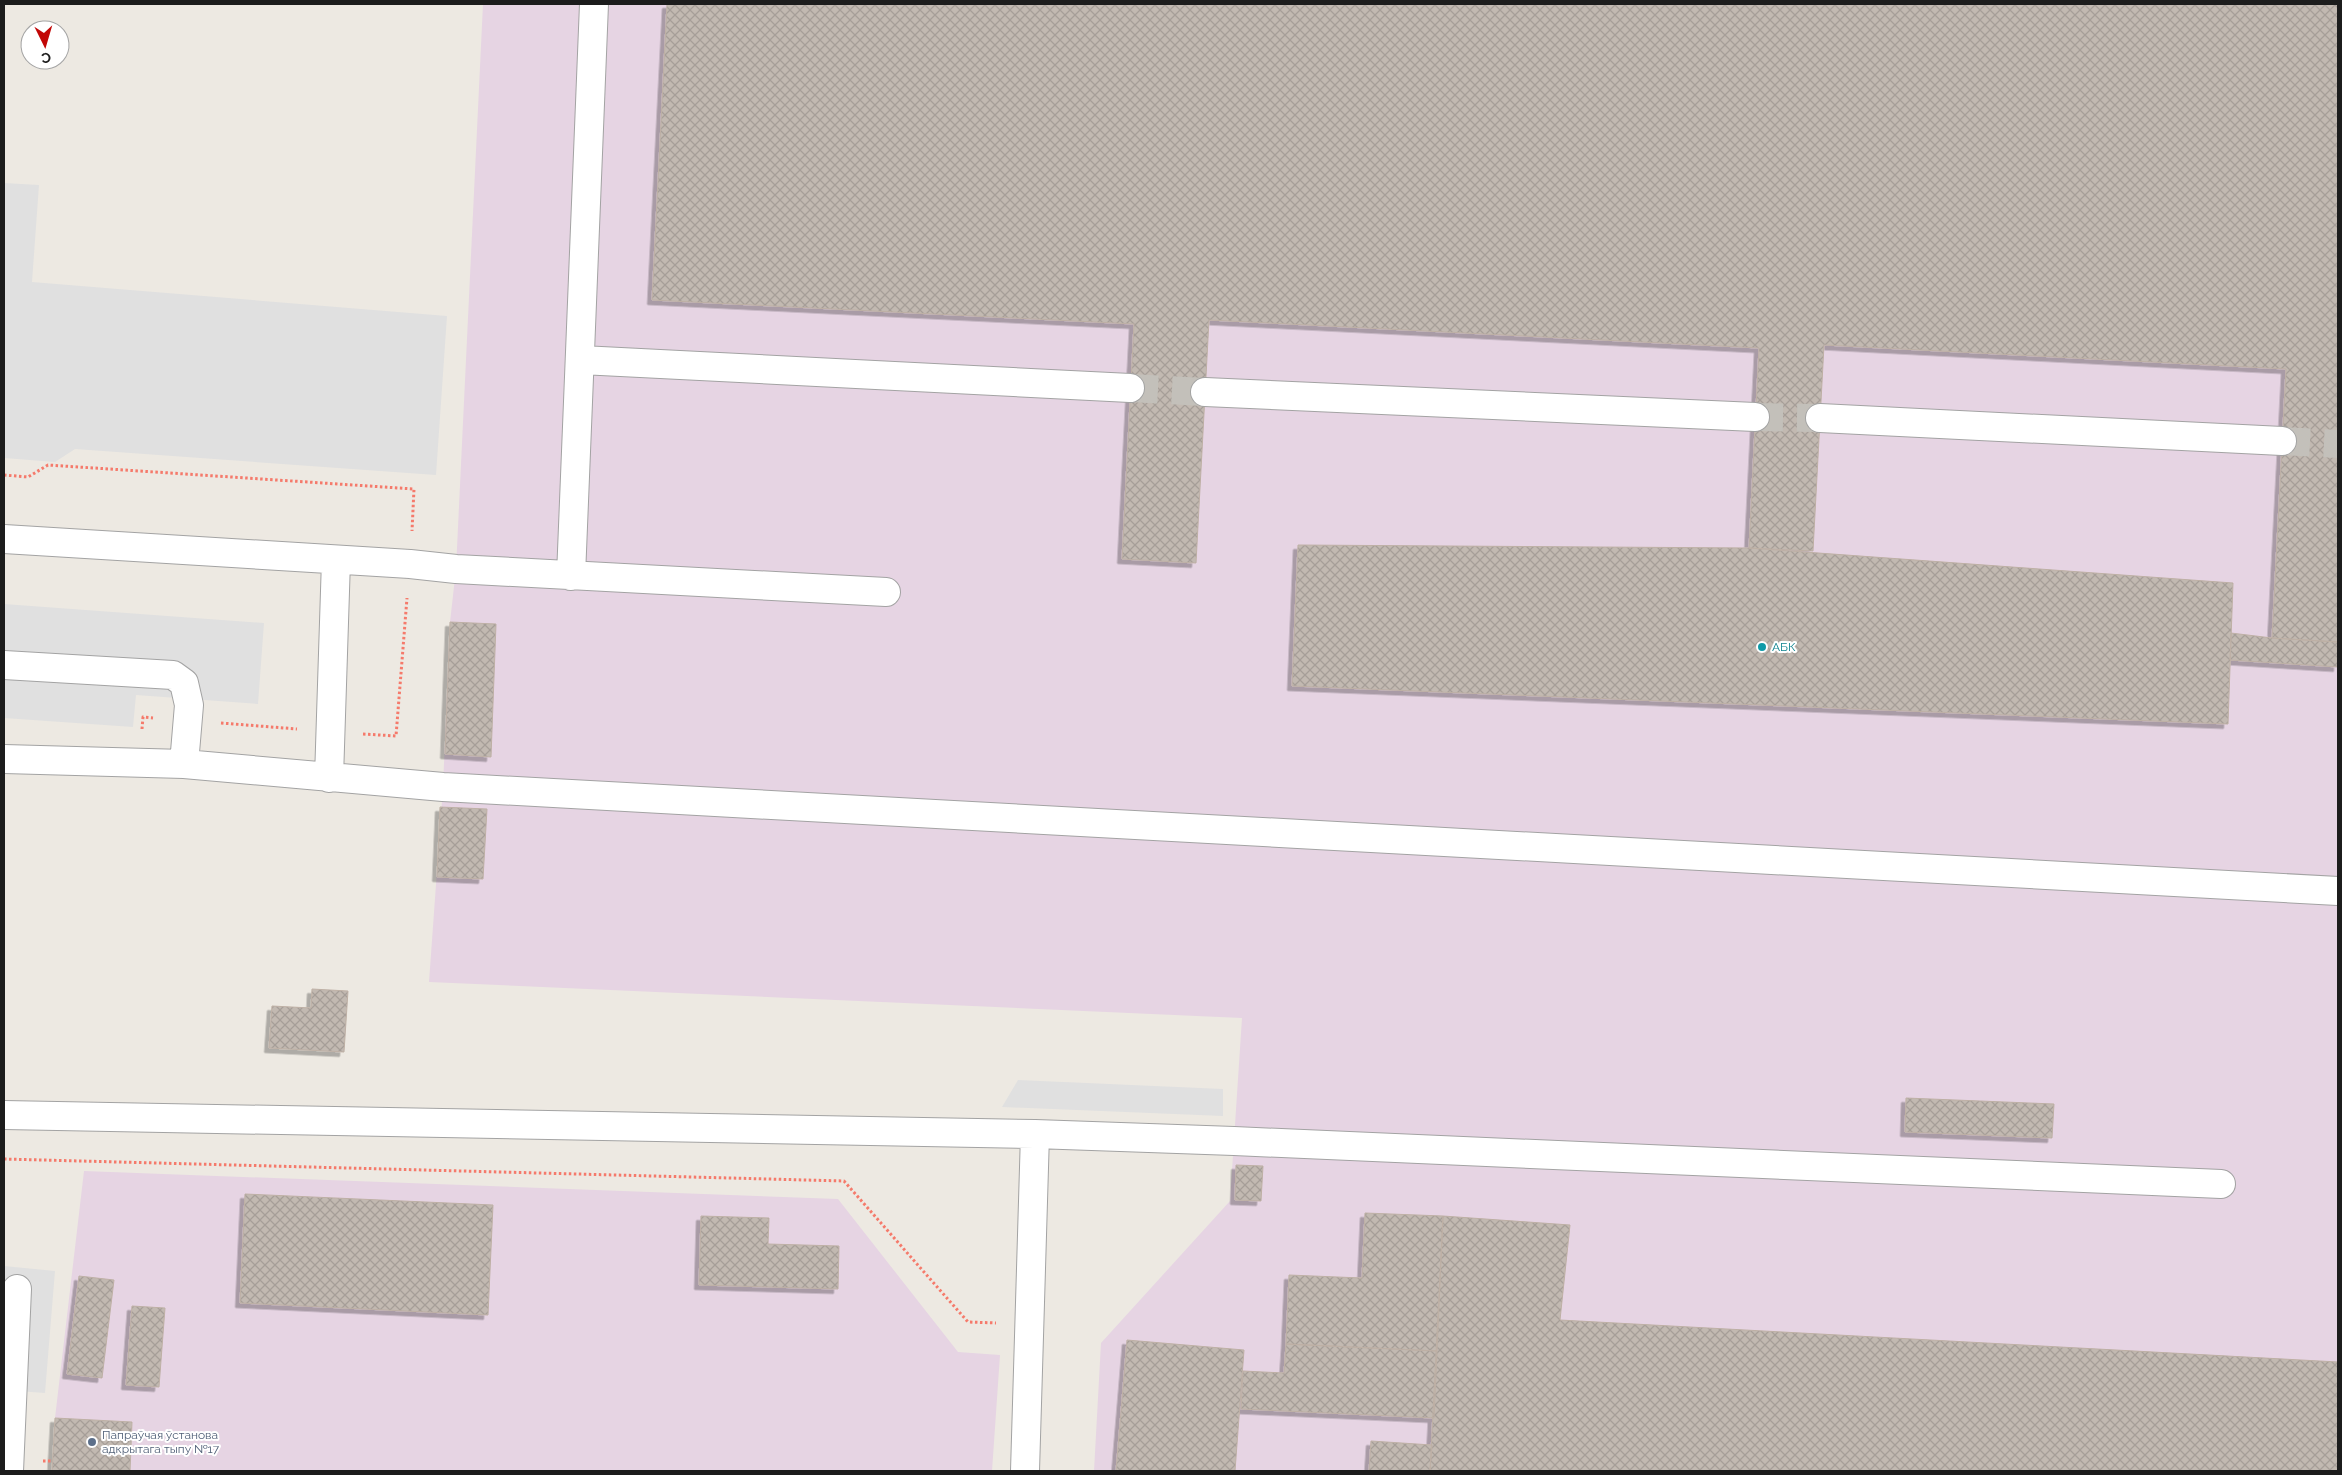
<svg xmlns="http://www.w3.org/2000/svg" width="2342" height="1475" font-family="Raleway,sans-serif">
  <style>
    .industrial { fill: #e6d4e3 }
    .parking { fill: #e0e0e0 }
    .building { fill: url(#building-cross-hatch); stroke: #beb0a5; filter: url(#shadow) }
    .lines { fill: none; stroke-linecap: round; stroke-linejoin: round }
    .minor-tunnel { stroke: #c3c0ba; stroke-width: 28; stroke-dasharray: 28 14; stroke-linecap: butt }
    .minor-casing { stroke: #a3a3a3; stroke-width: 30 }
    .path { stroke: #f57a6b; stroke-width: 3; stroke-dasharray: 2.5 2.5; stroke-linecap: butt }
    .minor { stroke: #fff; stroke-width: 28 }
    .culture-dot { fill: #0f9aa8; stroke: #fff; stroke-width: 2 }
    .service-dot { fill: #5c6f8a; stroke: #fff; stroke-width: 2 }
    .labels { text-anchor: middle; stroke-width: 4; stroke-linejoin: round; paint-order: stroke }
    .culture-label { font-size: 12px; fill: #0d838f; stroke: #fff; text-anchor: start }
    .service-label { font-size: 12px; fill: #4e5e75; stroke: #fff; text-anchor: start }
  </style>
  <defs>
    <pattern id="building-cross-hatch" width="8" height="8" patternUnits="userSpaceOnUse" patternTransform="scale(1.25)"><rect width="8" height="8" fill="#c2b9b1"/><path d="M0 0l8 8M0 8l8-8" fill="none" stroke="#a69e98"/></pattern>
    <filter id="shadow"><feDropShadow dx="-4.5" dy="4.5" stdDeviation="0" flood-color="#0004"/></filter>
  </defs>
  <rect width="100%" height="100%" fill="#ede9e2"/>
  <path class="industrial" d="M 483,4 L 2338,4 L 2338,1471 L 1094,1471 L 1101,1343 L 1230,1201 L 1242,1018 L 429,982 L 443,787 L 450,622 L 456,569 Z
    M 84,1171 L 838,1199 L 958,1352 L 1000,1355 L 992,1471 L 130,1471 L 132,1422 L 55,1418 Z"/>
  <path class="parking" d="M 4,183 L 39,185 L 32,282 L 447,316 L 436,475 L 75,449 L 55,462 L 4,458 Z
    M 4,604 L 264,623 L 258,704 L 136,695 L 133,727 L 4,718 Z
    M 1018,1080 L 1223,1089 L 1223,1116 L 1002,1107 Z
    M 4,1266 L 55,1271 L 45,1393 L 4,1390 Z"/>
  <path class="building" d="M 667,4 L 2338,4 L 2338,642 L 2272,638 L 2286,369 L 1824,345 L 1813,551 L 1749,548 L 1759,348 L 1209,320 L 1196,563 L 1122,559 L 1134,324 L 652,300 Z
    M 1298,545 L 1749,548 L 2233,583 L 2228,724 L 1292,686 Z
    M 450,622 L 496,624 L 491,757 L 445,754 Z
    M 2231,633 L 2272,638 L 2338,642 L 2338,667 L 2230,660 Z
    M 440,807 L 487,809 L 483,879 L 437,877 Z
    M 312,989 L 348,991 L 344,1052 L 269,1048 L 272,1006 L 311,1008 Z
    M 1906,1098 L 2054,1104 L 2052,1138 L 1905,1132 Z
    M 1236,1165 L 1263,1166 L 1261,1201 L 1235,1200 Z
    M 245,1194 L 493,1205 L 488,1315 L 240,1303 Z
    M 1365,1213 L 1443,1216 L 1437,1351 L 1286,1344 L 1289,1275 L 1362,1278 Z
    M 701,1216 L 769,1218 L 768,1244 L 839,1246 L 838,1289 L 699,1285 Z
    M 1443,1216 L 1570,1225 L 1560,1320 L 2338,1362 L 2338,1471 L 1430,1471 Z
    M 79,1276 L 114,1280 L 102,1378 L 67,1374 Z
    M 132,1306 L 165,1308 L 159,1387 L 126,1385 Z
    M 1127,1340 L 1244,1350 L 1235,1471 L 1116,1471 Z
    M 1286,1344 L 1437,1351 L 1434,1418 L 1241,1409 L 1243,1371 L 1284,1373 Z
    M 55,1418 L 132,1422 L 130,1471 L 52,1471 Z
    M 1371,1441 L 1432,1445 L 1430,1471 L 1369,1471 Z"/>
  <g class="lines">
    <path class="minor-tunnel" d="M 1130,388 L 1205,392
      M 1755,417 L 1820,418
      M 2282,441 L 2338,444"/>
    <g class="minor-casing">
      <path id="minor" d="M 581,360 L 1130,388
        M 1205,392 L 1755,417
        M 1820,418 L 2282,441
        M 4,539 L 410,564 L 456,569 L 886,592
        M 571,576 L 594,4
        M 4,665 L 173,675 L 184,683 L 189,705 L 184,764
        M 4,759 L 184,764 L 443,787 L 2338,891
        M 329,778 L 336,560
        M 4,1115 L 1035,1134 L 1025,1471
        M 1035,1134 L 1234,1141 L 2221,1184
        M 9,1471 L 17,1289"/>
    </g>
    <path class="path" d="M 4,475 L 28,477 L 48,465 L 414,489 L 412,531
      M 221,723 L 297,729
      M 142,729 L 143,717 L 153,718
      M 363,734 L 396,736 L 407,598
      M 4,1159 L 844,1181 L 968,1322 L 996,1323
      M 43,1461 L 53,1461"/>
    <use href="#minor" class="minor"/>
  </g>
  <circle class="culture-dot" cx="1762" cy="647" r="5"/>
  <circle class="service-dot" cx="92" cy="1442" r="5"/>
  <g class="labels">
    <g class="culture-label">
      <text x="1772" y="651">АБК</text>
    </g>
    <g class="service-label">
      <text x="102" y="1439">Папраўчая ўстанова<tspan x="102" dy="14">адкрытага тыпу №17</tspan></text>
    </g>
  </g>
  <rect width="2342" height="1475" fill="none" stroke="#1c1c1c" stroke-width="10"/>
  <g transform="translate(45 45) rotate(175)"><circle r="24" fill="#ffffff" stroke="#a4a4a4"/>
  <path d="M0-4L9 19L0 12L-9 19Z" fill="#c20706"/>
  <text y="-8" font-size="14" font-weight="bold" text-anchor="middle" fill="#1c1c1c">С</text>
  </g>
</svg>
